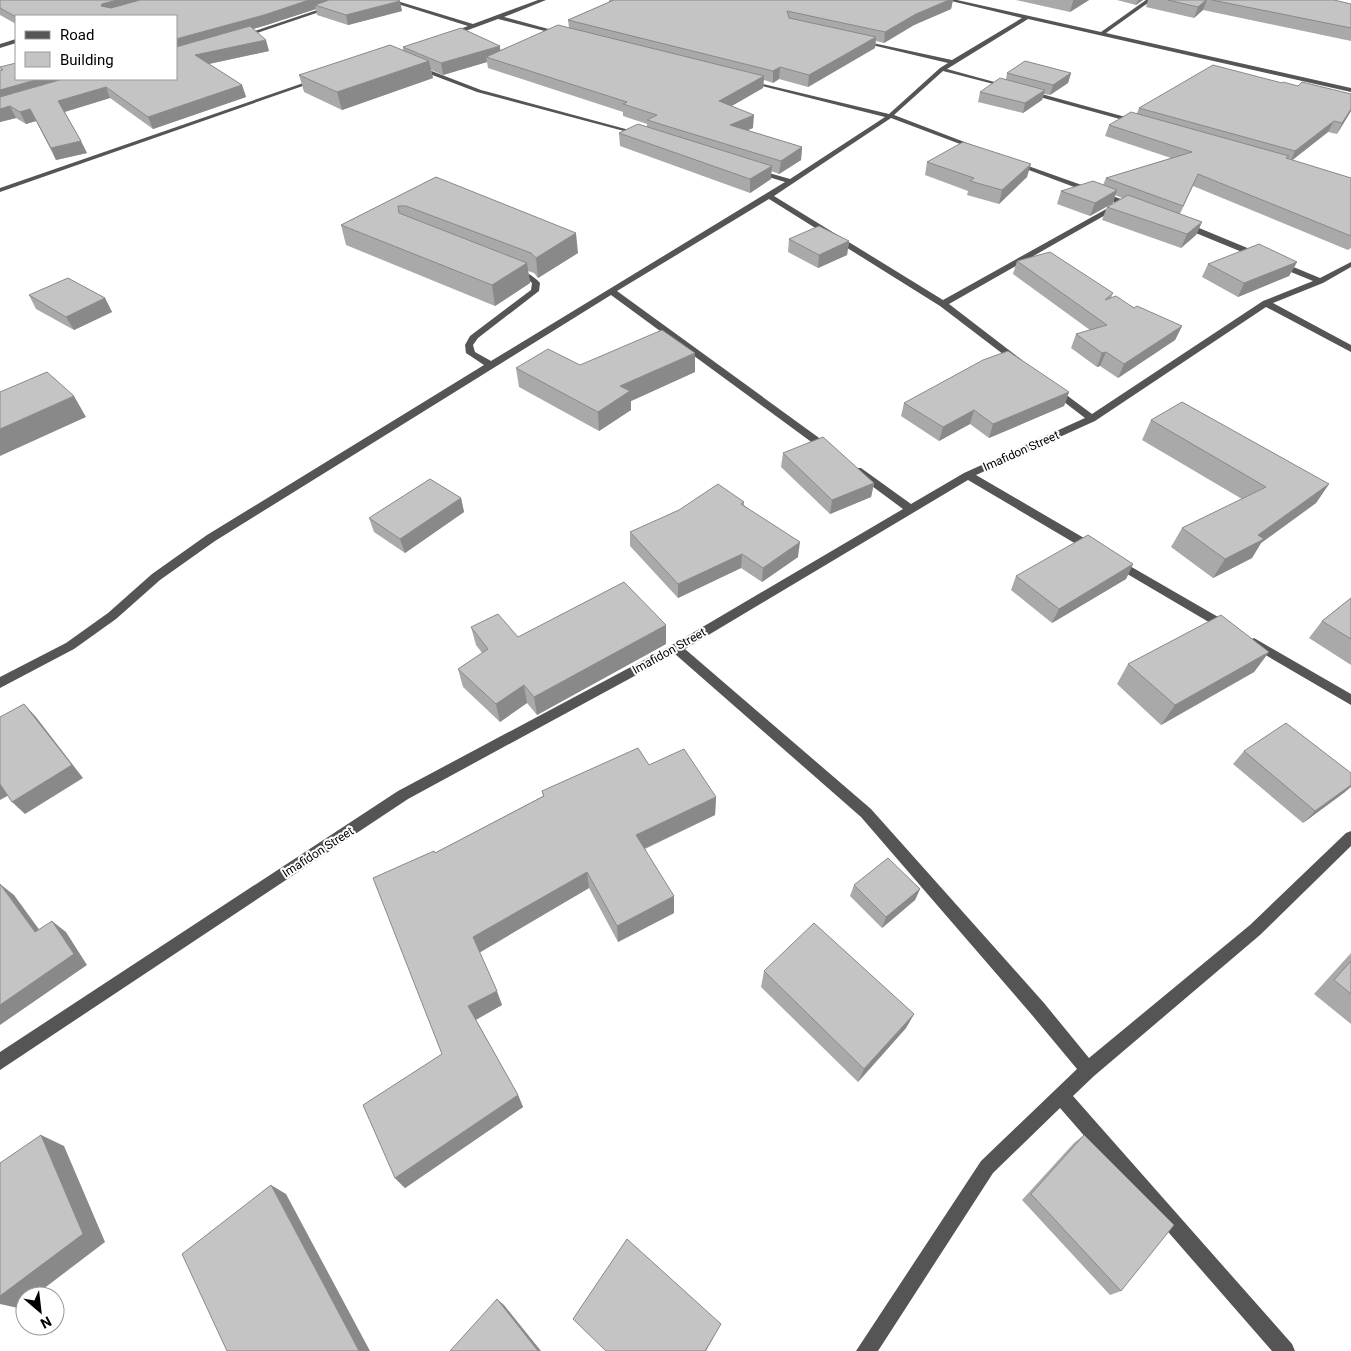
<svg xmlns="http://www.w3.org/2000/svg" width="1351" height="1351" font-family="Roboto,sans-serif">
  <style>
    .lines { fill: none; stroke-linecap: round; stroke-linejoin: round }
    .minor { fill: #555; fill-rule: evenodd }
    .wall { fill: #a9a9a9 }
    .shaded-wall { fill: #898989 }
    .building { fill: #c4c4c4; stroke: #898989 }
    .labels { text-anchor: middle; stroke-width: 4; stroke-linejoin: round; paint-order: stroke }
    .street-label { font-size: 12px; fill: #000; stroke: #fff }
  </style>
  <rect width="100%" height="100%" fill="#fff"/>
  <g class="lines">
    <path class="minor" d="M 347,0 L 355,0 L 242,38 L 237,37 Z
      M 385,0 L 394,0 L 473,24 L 538,0 L 546,0 L 504,17 L 567,34 L 564,36 L 498,19 L 449,37 L 447,34 L 468,26 Z
      M 947,0 L 957,0 L 1101,32 L 1146,0 L 1152,0 L 1106,33 L 1351,88 L 1351,92 L 1028,19 L 947,69 L 1009,86 L 1009,88 L 943,71 L 894,115 L 980,148 L 980,150 L 976,150 L 891,118 L 774,196 L 943,300 L 1117,203 L 1013,164 L 1013,162 L 1017,162 L 1135,204 L 1135,208 L 1123,205 L 949,304 L 1022,360 L 1022,364 L 1016,364 L 940,306 L 769,199 L 617,291 L 833,448 L 833,452 L 825,452 L 611,295 L 215,541 L 160,580 L 116,619 L 74,649 L 0,688 L 0,677 L 66,643 L 108,613 L 152,574 L 207,535 L 484,365 L 466,353 L 465,345 L 470,336 L 531,290 L 532,283 L 527,279 L 511,273 L 511,269 C 522,269 533,275 540,283 L 539,291 L 478,338 L 473,345 L 475,352 L 491,361 L 785,182 L 752,172 L 752,168 L 790,179 L 885,117 L 746,82 L 746,80 L 889,114 L 940,68 L 948,63 L 859,42 L 859,40 L 952,60 L 1022,18 Z
      M 16,39 L 16,43 L 0,48 L 0,44 Z
      M 416,65 L 481,90 L 644,134 L 639,135 L 477,92 L 414,68 Z
      M 315,79 L 320,80 L 0,192 L 0,188 Z
      M 1027,90 L 1140,121 L 1141,122 L 1138,124 L 1025,93 L 1024,92 Z
      M 1181,223 L 1187,223 L 1320,278 L 1351,262 L 1351,267 L 1323,283 L 1273,303 L 1351,345 L 1351,352 L 1266,307 L 1095,421 L 976,475 L 1096,545 L 1098,548 L 1096,551 L 1088,551 L 968,480 L 685,649 L 871,809 L 1044,1003 L 1089,1058 L 1250,925 L 1346,833 L 1351,831 L 1351,846 L 1260,935 L 1094,1076 L 1073,1096 L 1292,1344 L 1295,1351 L 1272,1351 L 1060,1108 L 993,1173 L 878,1351 L 856,1351 L 981,1161 L 1077,1069 L 1032,1015 L 861,817 L 675,654 L 408,799 L 0,1070 L 0,1052 L 398,791 L 672,645 L 903,509 L 853,472 L 852,470 L 853,468 L 861,468 L 911,504 L 964,473 L 1085,418 L 1051,392 L 1051,388 L 1057,388 L 1092,414 L 1263,301 L 1313,281 L 1181,227 Z
      M 1116,558 L 1232,625 L 1234,628 L 1232,631 L 1224,631 L 1112,565 L 1110,562 Z
      M 1254,638 L 1351,694 L 1351,705 L 1250,646 L 1248,643 L 1250,640 Z"/>
  </g>
  <path class="wall" d="M 0,0 L 398,0 L 402,11 L 348,25 L 317,15 L 316,9 L 253,29 L 269,51 L 209,64 L 242,85 L 246,97 L 153,129 L 110,98 L 65,112 L 87,153 L 56,160 L 36,121 L 26,124 L 16,118 L 0,122 L 0,70 L 1,70 L 0,67 L 16,79 L 176,79 L 16,16 L 16,24 L 0,15 Z
    M 609,0 L 953,0 L 951,9 L 914,25 L 884,43 L 876,41 L 875,48 L 808,87 L 779,79 L 773,83 L 764,80 L 763,88 L 731,106 L 753,128 L 747,130 L 802,147 L 801,160 L 779,174 L 771,171 L 771,179 L 750,193 L 620,146 L 619,133 L 647,127 L 647,124 L 623,116 L 623,112 L 488,68 L 487,62 L 443,75 L 431,70 L 433,78 L 342,110 L 304,92 L 299,75 L 403,50 L 403,47 L 500,46 L 500,50 L 569,28 L 568,20 L 609,2 Z
    M 1016,0 L 1089,0 L 1070,12 Z
    M 1117,0 L 1143,0 L 1136,5 Z
    M 1148,0 L 1334,0 L 1351,4 L 1351,41 L 1203,10 L 1194,18 L 1146,7 Z
    M 1007,73 L 1071,73 L 1068,83 L 1050,95 L 1044,94 L 1042,100 L 1023,113 L 978,102 L 980,92 L 1006,79 Z
    M 1139,108 L 1351,111 L 1337,134 L 1328,132 L 1292,160 L 1351,178 L 1351,248 L 1348,250 L 1193,186 L 1180,214 L 1202,222 L 1196,235 L 1181,248 L 1102,220 L 1107,207 L 1122,198 L 1115,195 L 1113,203 L 1090,216 L 1057,204 L 1061,191 L 1103,185 L 1106,178 L 1171,158 L 1105,136 L 1109,125 L 1137,113 Z
    M 927,162 L 1027,177 L 999,204 L 967,195 L 968,191 L 925,175 Z
    M 436,177 L 578,253 L 538,278 L 534,273 L 528,271 L 530,283 L 495,306 L 346,245 L 341,225 Z
    M 789,239 L 849,241 L 847,255 L 818,268 L 788,252 Z
    M 1017,261 L 1113,293 L 1111,298 L 1134,308 L 1182,326 L 1175,340 L 1118,378 L 1100,366 L 1097,367 L 1071,348 L 1076,334 L 1090,330 L 1013,274 Z
    M 1297,262 L 1289,276 L 1238,297 L 1202,277 L 1208,264 Z
    M 29,295 L 105,298 L 112,312 L 74,330 L 36,309 Z
    M 580,365 L 695,372 L 631,401 L 631,410 L 599,431 L 519,387 L 516,368 Z
    M 1069,392 L 1064,406 L 989,438 L 970,424 L 939,441 L 901,416 L 904,403 Z
    M 1151,420 L 1329,484 L 1316,503 L 1261,543 L 1252,558 L 1213,578 L 1171,547 L 1182,528 L 1242,499 L 1142,440 Z
    M 783,453 L 874,483 L 871,497 L 830,514 L 781,467 Z
    M 461,498 L 464,512 L 405,553 L 374,532 L 369,518 Z
    M 744,502 L 744,505 L 798,557 L 762,582 L 741,568 L 678,598 L 630,546 L 630,532 Z
    M 1133,564 L 1126,579 L 1052,623 L 1011,590 L 1016,576 Z
    M 1351,598 L 1351,665 L 1309,638 L 1322,621 Z
    M 471,627 L 518,637 L 666,644 L 537,715 L 527,703 L 500,722 L 463,687 L 458,669 L 482,653 L 476,645 Z
    M 1269,652 L 1254,672 L 1161,725 L 1117,684 L 1128,664 Z
    M 1244,751 L 1345,792 L 1303,823 L 1233,764 Z
    M 649,765 L 716,797 L 715,815 L 645,849 L 674,913 L 618,942 L 589,888 L 479,952 L 502,1005 L 476,1020 L 518,1095 L 523,1107 L 405,1188 L 395,1178 L 442,1054 L 435,853 L 543,796 L 542,791 Z
    M 854,885 L 920,889 L 915,900 L 882,928 L 850,896 Z
    M 1351,953 L 1351,1024 L 1314,994 Z
    M 764,971 L 914,1014 L 906,1028 L 858,1082 L 761,987 Z
    M 1084,1135 L 1121,1291 L 1110,1295 L 1022,1200 L 1074,1143 Z"/>
  <path class="shaded-wall" d="M 117,0 L 158,0 L 106,14 L 101,6 L 102,4 Z
    M 309,0 L 341,0 L 315,5 L 316,9 L 267,25 L 176,51 L 176,39 Z
    M 949,0 L 953,0 L 951,9 L 914,25 L 884,43 L 885,32 L 916,14 Z
    M 1074,0 L 1089,0 L 1070,12 L 1073,1 Z
    M 1138,0 L 1143,0 L 1136,5 Z
    M 1206,0 L 1207,0 L 1203,10 L 1194,18 L 1198,7 Z
    M 400,1 L 402,11 L 348,25 L 346,15 Z
    M 876,37 L 875,48 L 808,87 L 809,75 Z
    M 266,40 L 269,51 L 199,66 L 195,55 Z
    M 500,46 L 501,58 L 486,57 L 487,62 L 443,75 L 441,63 Z
    M 429,61 L 433,78 L 342,110 L 337,92 Z
    M 780,67 L 779,79 L 773,83 L 773,71 Z
    M 1071,73 L 1068,83 L 1050,95 L 1053,85 Z
    M 764,76 L 763,88 L 718,114 L 719,101 Z
    M 39,79 L 82,79 L 0,102 L 0,90 Z
    M 242,85 L 246,97 L 153,129 L 148,117 Z
    M 106,87 L 110,98 L 64,112 L 58,101 Z
    M 1045,90 L 1042,100 L 1023,113 L 1025,103 Z
    M 10,106 L 16,118 L 0,122 L 0,109 Z
    M 30,109 L 36,121 L 26,124 L 20,112 Z
    M 1351,109 L 1351,111 L 1337,134 L 1342,123 Z
    M 754,115 L 753,128 L 729,138 L 730,125 Z
    M 1334,121 L 1328,132 L 1290,162 L 1295,151 Z
    M 81,141 L 87,153 L 56,160 L 51,148 Z
    M 802,147 L 801,160 L 779,174 L 781,161 Z
    M 1031,164 L 1027,177 L 999,204 L 1002,190 Z
    M 772,166 L 771,179 L 750,193 L 750,179 Z
    M 1117,190 L 1113,203 L 1090,216 L 1095,203 Z
    M 1202,222 L 1196,235 L 1181,248 L 1187,234 Z
    M 576,233 L 578,253 L 538,278 L 536,258 Z
    M 849,241 L 847,255 L 818,268 L 819,255 Z
    M 1297,262 L 1289,276 L 1238,297 L 1244,283 Z
    M 527,263 L 530,283 L 495,306 L 492,285 Z
    M 105,298 L 112,312 L 74,330 L 66,317 Z
    M 1182,326 L 1175,340 L 1118,378 L 1124,364 Z
    M 1106,352 L 1100,366 L 1097,367 L 1102,353 Z
    M 695,353 L 695,372 L 631,401 L 631,410 L 599,431 L 598,412 L 620,386 Z
    M 1069,392 L 1064,406 L 989,438 L 993,424 Z
    M 74,396 L 86,417 L 0,456 L 0,429 Z
    M 974,410 L 970,424 L 939,441 L 943,427 Z
    M 874,483 L 871,497 L 830,514 L 832,500 Z
    M 1329,484 L 1316,503 L 1261,543 L 1252,558 L 1213,578 L 1225,559 Z
    M 461,498 L 464,512 L 405,553 L 400,539 Z
    M 800,542 L 798,557 L 762,582 L 763,568 Z
    M 742,554 L 741,568 L 678,598 L 678,584 Z
    M 1133,564 L 1126,579 L 1052,623 L 1059,609 Z
    M 666,625 L 666,644 L 537,715 L 534,697 Z
    M 1269,652 L 1254,672 L 1161,725 L 1175,705 Z
    M 524,685 L 527,703 L 500,722 L 496,704 Z
    M 24,704 L 36,717 L 83,778 L 25,814 L 12,802 Z
    M 0,783 L 11,794 L 0,800 Z
    M 1351,785 L 1351,787 L 1345,792 L 1303,823 L 1315,811 Z
    M 716,797 L 715,815 L 637,852 L 636,835 Z
    M 587,872 L 589,888 L 479,953 L 473,937 Z
    M 0,884 L 14,895 L 49,943 L 35,932 Z
    M 920,889 L 915,900 L 882,928 L 886,917 Z
    M 674,896 L 674,913 L 618,942 L 617,926 Z
    M 52,921 L 66,932 L 87,965 L 0,1025 L 0,1005 Z
    M 497,991 L 502,1005 L 475,1020 L 468,1006 Z
    M 914,1014 L 906,1028 L 858,1082 L 864,1069 Z
    M 518,1095 L 523,1107 L 405,1188 L 395,1178 Z
    M 41,1135 L 64,1146 L 105,1242 L 34,1296 L 25,1296 L 25,1303 L 18,1308 L 0,1304 L 0,1296 Z
    M 271,1185 L 286,1194 L 370,1351 L 359,1351 Z
    M 497,1299 L 504,1305 L 541,1351 L 538,1351 Z
    M 721,1324 L 706,1351 L 705,1351 Z"/>
  <path class="building" d="M 0,0 L 117,0 L 102,4 L 101,6 L 111,8 L 140,0 L 309,0 L 264,15 L 176,39 L 176,16 L 16,16 L 16,17 L 0,8 Z
    M 329,0 L 398,0 L 400,1 L 346,15 L 315,5 Z
    M 614,0 L 949,0 L 916,14 L 885,32 L 787,11 L 789,18 L 876,37 L 809,75 L 780,67 L 773,71 L 568,20 Z
    M 1168,0 L 1206,0 L 1198,7 Z
    M 1212,0 L 1334,0 L 1351,4 L 1351,28 Z
    M 558,25 L 764,76 L 719,101 L 754,115 L 730,125 L 802,147 L 781,161 L 647,120 L 657,115 L 623,104 L 627,102 L 486,57 Z
    M 250,26 L 266,40 L 195,55 L 242,85 L 148,117 L 106,87 L 58,101 L 81,141 L 51,148 L 30,109 L 20,112 L 10,106 L 0,109 L 0,97 L 63,79 L 176,79 L 176,47 Z
    M 461,28 L 500,46 L 441,63 L 403,47 Z
    M 390,45 L 429,61 L 337,92 L 299,75 Z
    M 1025,61 L 1071,73 L 1053,85 L 1007,73 Z
    M 16,63 L 16,79 L 39,79 L 0,90 L 0,70 L 3,70 L 0,67 Z
    M 1213,65 L 1282,83 L 1283,82 L 1298,86 L 1302,82 L 1351,94 L 1351,109 L 1342,123 L 1334,121 L 1295,151 L 1139,108 Z
    M 1000,78 L 1045,90 L 1025,103 L 980,92 Z
    M 1131,112 L 1289,156 L 1286,158 L 1351,178 L 1351,236 L 1198,174 L 1183,206 L 1106,178 L 1192,152 L 1109,125 Z
    M 638,124 L 772,166 L 750,179 L 619,133 Z
    M 963,142 L 1031,164 L 1002,190 L 970,181 L 974,178 L 927,162 Z
    M 436,177 L 576,233 L 536,258 L 531,253 L 406,206 L 398,206 L 399,213 L 527,263 L 492,285 L 341,225 Z
    M 1093,181 L 1117,190 L 1095,203 L 1061,191 Z
    M 1128,195 L 1202,222 L 1187,234 L 1107,207 Z
    M 819,226 L 849,241 L 819,255 L 789,239 Z
    M 1259,244 L 1297,262 L 1244,283 L 1208,264 Z
    M 1050,252 L 1113,293 L 1105,300 L 1116,296 L 1134,308 L 1137,306 L 1182,326 L 1124,364 L 1106,352 L 1102,353 L 1076,334 L 1107,325 L 1017,261 Z
    M 68,278 L 105,298 L 66,317 L 29,295 Z
    M 662,330 L 695,353 L 620,386 L 630,391 L 598,412 L 516,368 L 548,349 L 580,365 Z
    M 1008,351 L 1069,392 L 993,424 L 974,410 L 943,427 L 904,403 L 983,360 Z
    M 47,372 L 74,396 L 0,429 L 0,392 Z
    M 1182,402 L 1329,484 L 1258,535 L 1264,539 L 1225,559 L 1182,528 L 1266,487 L 1151,420 Z
    M 823,437 L 874,483 L 832,500 L 783,453 Z
    M 430,479 L 461,498 L 400,539 L 369,518 Z
    M 718,484 L 744,502 L 741,504 L 800,542 L 763,568 L 742,554 L 678,584 L 630,532 L 679,510 Z
    M 1088,535 L 1133,564 L 1059,609 L 1016,576 Z
    M 624,582 L 666,625 L 534,697 L 524,685 L 496,704 L 458,669 L 488,649 L 471,627 L 498,614 L 518,637 Z
    M 1351,598 L 1351,639 L 1322,621 Z
    M 1221,615 L 1269,652 L 1175,705 L 1128,664 Z
    M 24,704 L 72,765 L 12,802 L 0,784 L 0,717 Z
    M 1286,723 L 1351,773 L 1351,785 L 1315,811 L 1244,751 Z
    M 638,748 L 649,765 L 684,749 L 716,797 L 636,835 L 674,896 L 617,926 L 587,872 L 473,937 L 497,991 L 468,1006 L 518,1095 L 395,1178 L 363,1105 L 442,1054 L 373,878 L 434,851 L 435,853 L 544,796 L 542,791 Z
    M 888,858 L 920,889 L 886,917 L 854,885 Z
    M 0,884 L 35,932 L 52,921 L 74,954 L 0,1005 Z
    M 814,923 L 914,1014 L 864,1069 L 764,971 Z
    M 1351,961 L 1351,994 L 1334,980 Z
    M 41,1135 L 83,1234 L 0,1296 L 0,1163 Z
    M 1084,1135 L 1174,1225 L 1121,1291 L 1031,1194 Z
    M 271,1185 L 359,1351 L 227,1351 L 182,1254 Z
    M 627,1239 L 721,1324 L 705,1351 L 606,1351 L 573,1319 Z
    M 497,1299 L 538,1351 L 450,1351 Z"/>
  <g class="labels">
    <g class="street-label">
      <text transform="translate(1021 451) rotate(-24)" y="4">Imafidon Street</text>
      <text transform="translate(669 651) rotate(-29)" y="4">Imafidon Street</text>
      <text transform="translate(318 852) rotate(-33)" y="4">Imafidon Street</text>
    </g>
  </g>
  <rect x="15" y="15" width="162" height="65" fill="#ffffff" stroke="#999999"/>
  <rect x="25" y="31" width="25" height="8" fill="#555555" stroke="#999999"/>
  <text x="60" y="40" font-size="15" fill="#000000">Road</text>
  <rect x="25" y="52" width="25" height="15" fill="#c4c4c4" stroke="#999999"/>
  <text x="60" y="65" font-size="15" fill="#000000">Building</text>
  <g transform="translate(40 1311) rotate(152)"><circle r="24" fill="#ffffff" stroke="#999999"/>
  <path d="M0-4L9 19L0 12L-9 19Z" fill="#000000"/>
  <text y="-8" font-size="14" font-weight="bold" text-anchor="middle" fill="#000000">N</text>
  </g>
</svg>
